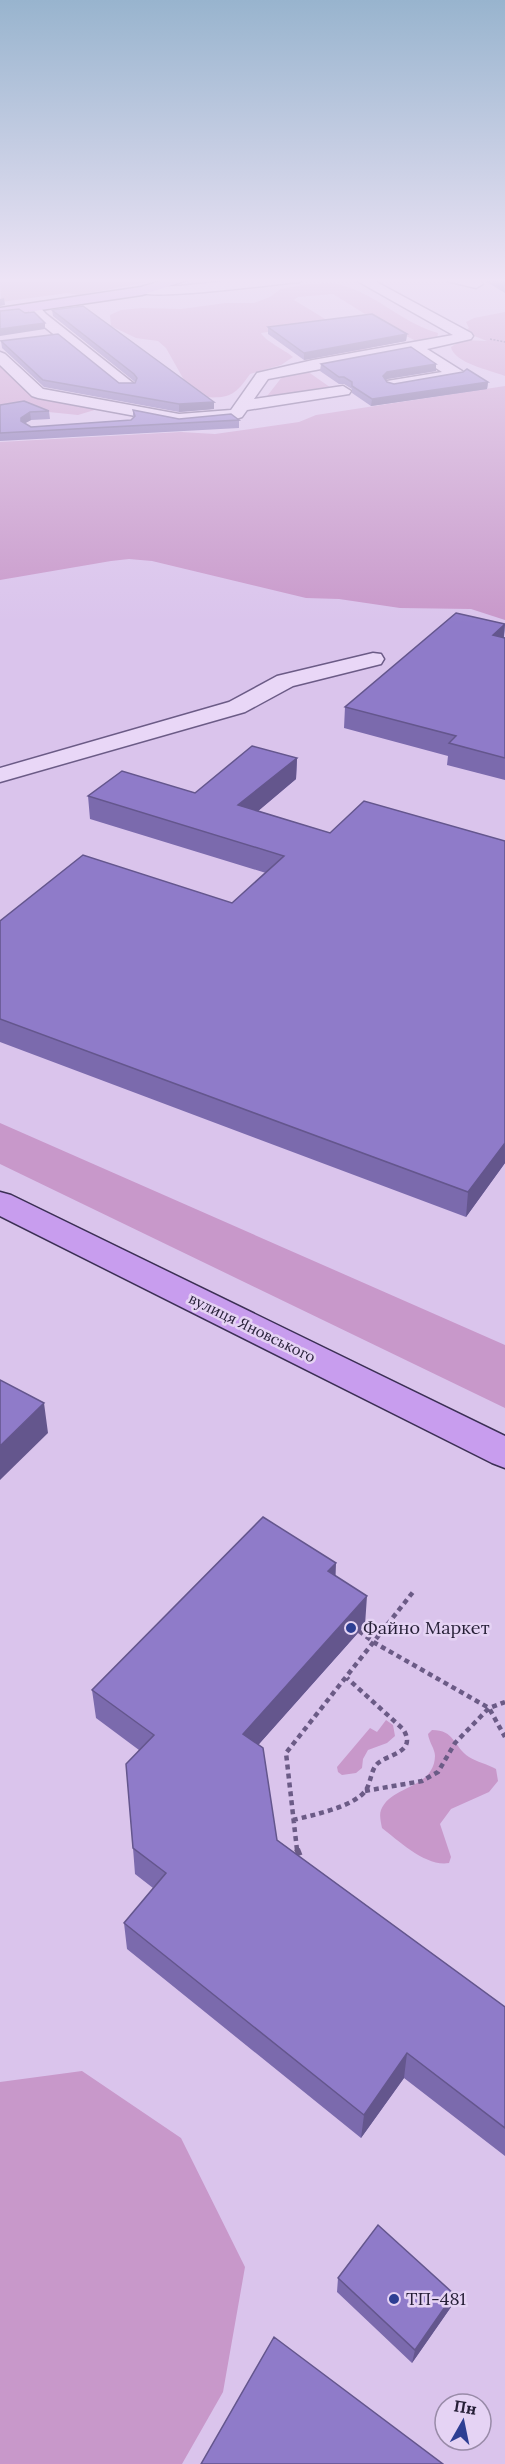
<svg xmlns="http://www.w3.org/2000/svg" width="505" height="2464" font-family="Lora,serif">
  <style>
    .green { fill: #c898ca }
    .cemetery { fill: #be97bf }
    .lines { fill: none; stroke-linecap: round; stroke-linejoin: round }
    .minor-casing { stroke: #6b5b86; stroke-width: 3 }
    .major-casing { stroke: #3b2f54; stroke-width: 3 }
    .path-far2 { stroke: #6b5b86; stroke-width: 1.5; stroke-dasharray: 2 1.5; stroke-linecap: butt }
    .path-far1 { stroke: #6b5b86; stroke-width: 4.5; stroke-dasharray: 5 4; stroke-linecap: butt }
    .path { stroke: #6b5b86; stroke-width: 6; stroke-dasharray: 7 4.5; stroke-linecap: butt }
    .minor { fill: #e9d7f7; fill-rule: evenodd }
    .major { fill: #c89dee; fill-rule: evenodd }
    .wall { fill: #7b6aad }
    .shaded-wall { fill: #64568d }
    .building { fill: #8f7bc9; stroke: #64568d; stroke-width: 1.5 }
    .poi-dot { fill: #2d3e93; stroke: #e5d3f4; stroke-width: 2 }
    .labels { text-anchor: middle; stroke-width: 5; stroke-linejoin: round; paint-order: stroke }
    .street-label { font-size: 15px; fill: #261f37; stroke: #e5d3f4 }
    .near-poi-label { font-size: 18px; fill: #261f37; stroke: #e5d3f4; text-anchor: start }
  </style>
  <rect width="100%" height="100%" fill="#dac4ec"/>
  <path class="green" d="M 333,283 C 375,291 399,322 438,333 L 437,340 L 418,342 L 373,319 L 333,294 L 298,297 L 294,300 L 371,347 L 358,352 L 338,351 L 299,327 L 261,333 C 265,341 285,350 293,357 L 281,365 L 250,374 C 233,399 227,398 199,397 L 184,380 L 166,348 L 158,341 L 136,338 L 111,326 L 110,315 L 121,310 L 142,308 L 181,309 L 226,303 L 254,303 L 270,297 L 281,289 L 309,284 Z
    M 505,312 L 505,376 C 490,370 454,363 451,347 L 462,340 L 487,341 L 464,332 L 469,328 L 466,322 L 474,318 Z
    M 0,362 L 12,372 L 21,386 L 50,393 L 90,397 L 101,408 L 78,415 L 0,407 Z
    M 307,371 L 334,390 L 264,400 L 282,377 Z
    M 505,386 L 505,620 L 471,609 L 400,608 L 339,599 L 306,598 L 152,561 L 129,559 L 111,561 L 0,580 L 0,442 L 181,432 L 215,434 L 299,422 L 316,415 Z
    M 0,1123 L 505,1345 L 505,1408 L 0,1164 Z
    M 386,1720 L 393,1725 L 395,1736 L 387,1743 L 368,1750 L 363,1759 L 362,1768 L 356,1773 L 342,1775 L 338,1772 L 337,1767 L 370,1728 L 377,1732 Z
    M 432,1730 C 455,1730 453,1746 469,1757 C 477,1762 487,1764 496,1769 L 498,1781 L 489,1792 L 451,1809 L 440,1824 L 451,1857 L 449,1863 C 426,1867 399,1841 382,1828 C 381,1822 379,1815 381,1810 C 391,1785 434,1789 435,1756 C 435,1749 429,1742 428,1734 Z
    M 82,2071 L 181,2138 L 245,2267 L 223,2392 L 182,2464 L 0,2464 L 0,2082 Z"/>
  <path class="cemetery" d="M 0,278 L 168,278 L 79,295 L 67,293 L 1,302 Z"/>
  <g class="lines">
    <g class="minor-casing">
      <path id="minor" d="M 254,278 L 305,278 L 299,282 C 276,284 146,302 135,291 L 142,287 L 180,286 Z
        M 352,278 L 369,278 L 471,333 L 473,336 L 471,339 L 427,349 L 462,371 L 465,374 L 462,377 L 393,389 L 387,387 L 385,384 L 387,381 L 442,372 L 411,352 L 268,379 L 254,399 L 343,386 L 351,391 L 349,394 L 247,410 L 242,417 L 236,419 L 179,424 L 38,398 L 32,396 L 0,365 L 0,352 L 5,354 L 43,389 L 179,414 L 231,410 L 257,373 L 313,360 L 453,335 Z
        M 446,278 L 470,278 L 481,281 L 483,284 L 476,288 L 447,281 Z
        M 33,304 L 38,305 L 46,314 L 133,383 L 135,386 L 133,389 L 121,389 L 36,320 L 26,308 Z
        M 373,653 L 381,654 L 384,659 L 381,664 L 293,686 L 245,712 L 0,782 L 0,768 L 229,702 L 277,676 Z"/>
    </g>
    <g class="major-casing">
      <path id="major" d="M 171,278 L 193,278 L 142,295 L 0,316 L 0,308 L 141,287 Z
        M 0,1192 L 11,1195 L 505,1436 L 505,1468 L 492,1463 L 0,1216 Z"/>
    </g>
    <path class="path-far2" d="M 490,339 L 505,342"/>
    <path class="path-far1" d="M 359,1631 L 375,1643 L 489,1708 L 505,1737
      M 365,1791 L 422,1781 L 438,1772 L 455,1743 L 489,1708 L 505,1702
      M 293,1820 C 313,1815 354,1807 366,1790 C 371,1782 371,1770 377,1764 C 387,1754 418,1753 403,1729 L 347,1678
      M 297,1850 L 286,1753 L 413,1592"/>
    <path class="path" d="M 297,1849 L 301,1859"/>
    <use href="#minor" class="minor"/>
    <use href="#major" class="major"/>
  </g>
  <path class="wall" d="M 481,278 L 505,278 L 505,293 L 482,279 Z
    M 52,310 L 214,402 L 214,409 L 179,412 L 44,387 L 2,348 L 1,341 L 119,383 L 135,383 L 135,382 L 53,316 Z
    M 268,327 L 407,334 L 406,341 L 304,360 L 268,334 Z
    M 321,364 L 436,371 L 387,379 L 386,380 L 387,382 L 394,384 L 488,382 L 487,389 L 371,406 L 352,393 L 352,389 L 344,384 L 339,384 L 320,371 Z
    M 0,405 L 49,411 L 50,419 L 31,420 L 25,423 L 31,427 L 131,420 L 133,418 L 133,410 L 179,419 L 239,420 L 239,428 L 0,441 Z
    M 505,624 L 504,637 L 505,638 L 505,780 L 447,765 L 448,756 L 344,728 L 345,707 Z
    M 297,758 L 296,779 L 258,811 L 330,833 L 505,841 L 505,1163 L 466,1217 L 0,1042 L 0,921 L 232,903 L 266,873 L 90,819 L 88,796 L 195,793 Z
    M 336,1576 L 365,1625 L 258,1745 L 277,1840 L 505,2007 L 505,2156 L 404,2078 L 361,2138 L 127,1949 L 124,1923 L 153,1888 L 135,1874 L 133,1848 L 139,1750 L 96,1718 L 92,1690 Z
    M 338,2278 L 454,2294 L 451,2307 L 412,2363 L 337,2292 Z"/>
  <path class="shaded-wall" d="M 4,298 L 5,305 L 0,306 L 0,299 Z
    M 45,323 L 45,329 L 0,336 L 0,329 Z
    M 407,334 L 406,341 L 304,360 L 304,353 Z
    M 436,364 L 436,371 L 387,379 L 383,383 L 383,376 L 387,372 Z
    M 488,382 L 487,389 L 371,406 L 372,399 Z
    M 214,402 L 214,409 L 179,412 L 179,404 Z
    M 30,412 L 31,420 L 22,425 L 21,418 Z
    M 505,624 L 503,644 L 493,635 Z
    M 297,758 L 296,779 L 238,828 L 238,805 Z
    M 505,1143 L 505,1163 L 466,1217 L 468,1192 Z
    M 44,1403 L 48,1433 L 0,1480 L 0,1446 Z
    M 336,1563 L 335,1592 L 328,1571 Z
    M 367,1596 L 365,1625 L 243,1762 L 243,1734 Z
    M 407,2053 L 404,2078 L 361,2138 L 364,2115 Z
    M 454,2294 L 451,2307 L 412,2363 L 415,2350 Z"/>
  <path class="building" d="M 497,278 L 505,278 L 505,283 Z
    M 83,306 L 214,402 L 179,404 L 43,380 L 1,341 L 58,334 L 119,383 L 135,383 L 137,378 L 134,374 L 52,310 Z
    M 19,309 L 25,313 L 34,312 L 45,323 L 0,329 L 0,311 Z
    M 372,314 L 407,334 L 304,353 L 268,327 Z
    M 411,347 L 436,364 L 387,372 L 383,376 L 387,382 L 394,384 L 463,372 L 467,369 L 488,382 L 372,399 L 352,386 L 352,382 L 344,377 L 339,377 L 321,364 Z
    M 24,401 L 49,411 L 30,412 L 21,418 L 21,421 L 31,427 L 131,420 L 135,416 L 133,410 L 179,419 L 231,414 L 239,420 L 0,433 L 0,405 Z
    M 456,613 L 505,624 L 493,635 L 505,638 L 505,758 L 449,743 L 456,736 L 345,707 Z
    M 252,746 L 297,758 L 238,805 L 330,833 L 364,801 L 505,841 L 505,1143 L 468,1192 L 0,1019 L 0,921 L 83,855 L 232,903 L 284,856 L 88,796 L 122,771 L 195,793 Z
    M 0,1380 L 44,1403 L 0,1446 Z
    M 263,1517 L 336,1563 L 328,1571 L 367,1596 L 243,1734 L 263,1748 L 277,1840 L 505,2007 L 505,2128 L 407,2053 L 364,2115 L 124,1923 L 166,1873 L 133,1848 L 126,1764 L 154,1735 L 92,1690 Z
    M 378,2225 L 454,2294 L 415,2350 L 338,2278 Z
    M 274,2337 L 443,2464 L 201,2464 Z"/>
  <linearGradient id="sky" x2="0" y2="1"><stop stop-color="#98b4ce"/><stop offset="0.45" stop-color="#eee4f6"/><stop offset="1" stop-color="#eee4f6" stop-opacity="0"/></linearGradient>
  <rect width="505" height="623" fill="url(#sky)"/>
  <g class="poi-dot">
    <circle cx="351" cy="1628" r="6"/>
    <circle cx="394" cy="2299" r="6"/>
  </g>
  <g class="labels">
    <g class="street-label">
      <text transform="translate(252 1328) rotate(26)" y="5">вулиця Яновського</text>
    </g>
    <g class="near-poi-label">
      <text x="363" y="1634">Файно Маркет</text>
      <text x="406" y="2305">ТП-481</text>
    </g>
  </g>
  <g transform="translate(463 2422) rotate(9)"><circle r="28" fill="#e5d3f4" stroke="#998ba8" stroke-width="1.5"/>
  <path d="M0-4.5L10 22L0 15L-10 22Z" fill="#2d3e93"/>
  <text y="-9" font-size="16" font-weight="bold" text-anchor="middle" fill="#261f37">Пн</text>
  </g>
</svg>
